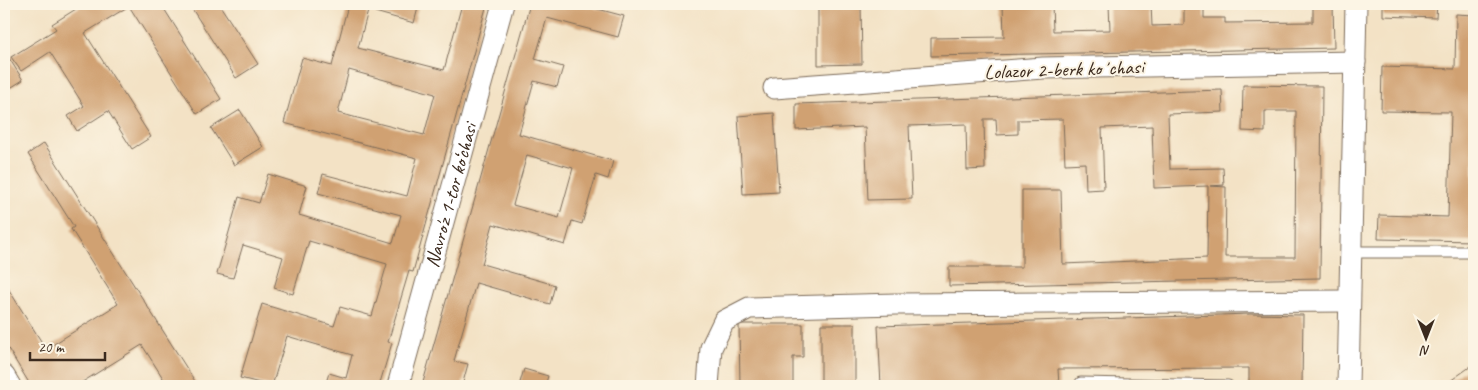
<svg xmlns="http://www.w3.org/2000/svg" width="1478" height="390" font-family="Caveat,sans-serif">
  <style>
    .building { fill: #d0a172; fill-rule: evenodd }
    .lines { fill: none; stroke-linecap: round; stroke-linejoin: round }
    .lane-casing { stroke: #7b6a58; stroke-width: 13 }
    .street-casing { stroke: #7b6a58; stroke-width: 23 }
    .lane { stroke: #fff; stroke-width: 11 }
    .street { stroke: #fff; stroke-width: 21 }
    .labels { text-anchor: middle; stroke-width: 4; stroke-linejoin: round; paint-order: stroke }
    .street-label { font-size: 20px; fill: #3b2a1e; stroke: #fcf5e5 }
  </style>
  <rect width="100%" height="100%" fill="#fcf5e5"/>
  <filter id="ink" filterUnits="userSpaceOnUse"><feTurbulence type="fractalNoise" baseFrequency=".02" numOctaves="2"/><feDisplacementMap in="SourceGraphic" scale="10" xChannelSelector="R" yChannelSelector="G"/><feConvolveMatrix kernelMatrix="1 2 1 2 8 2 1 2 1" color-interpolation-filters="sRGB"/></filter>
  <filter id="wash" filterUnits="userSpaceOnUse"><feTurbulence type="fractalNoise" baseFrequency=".0096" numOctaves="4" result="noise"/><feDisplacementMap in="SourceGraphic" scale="20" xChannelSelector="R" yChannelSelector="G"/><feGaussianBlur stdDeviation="1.12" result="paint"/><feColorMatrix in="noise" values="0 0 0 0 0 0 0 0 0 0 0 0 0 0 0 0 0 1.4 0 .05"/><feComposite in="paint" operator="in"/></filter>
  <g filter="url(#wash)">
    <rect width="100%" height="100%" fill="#f3e2c5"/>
    <g id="blocks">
      <path class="building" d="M 84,4 L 161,4 L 221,99 L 197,114 L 129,6 L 85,33 L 151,137 L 132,149 L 108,111 L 77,131 L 68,116 L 84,106 L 50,52 L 21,71 L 11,57 L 56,29 L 52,24 Z
        M 189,4 L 219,4 L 258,64 L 236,78 Z
        M 377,4 L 419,4 L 414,23 L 375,12 Z
        M 462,4 L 487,4 L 413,272 L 409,271 L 388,342 L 392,343 L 379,386 L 325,386 L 329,373 L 346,378 L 352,355 L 287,336 L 272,386 L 240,378 L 262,304 L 334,326 L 340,307 L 372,316 L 387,264 L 309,241 L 293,294 L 274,288 L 283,257 L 243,245 L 233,278 L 217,274 L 239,197 L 259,203 L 268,174 L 307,186 L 299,215 L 393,243 L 401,215 L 318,193 L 323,174 L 407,196 L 417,158 L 284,123 L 302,58 L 332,66 L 348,5 L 368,11 L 358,48 L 444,70 ZM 349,70 L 435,94 L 424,135 L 338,113 Z
        M 530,4 L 579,4 L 624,16 L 618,37 L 547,18 L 535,59 L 563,67 L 557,87 L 534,81 L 519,134 L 613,161 L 608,179 L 596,175 L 582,224 L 572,221 L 565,245 L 493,224 L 482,264 L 555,285 L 550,304 L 476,283 L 454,361 L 468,364 L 462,386 L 422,386 ZM 527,155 L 573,168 L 559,218 L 513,205 Z
        M 818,4 L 861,4 L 862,64 L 818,65 Z
        M 1003,4 L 1052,4 L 1053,31 L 1110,30 L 1109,4 L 1151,4 L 1152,26 L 1184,25 L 1184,4 L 1204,4 L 1204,18 L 1225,18 L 1225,23 L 1313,22 L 1313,4 L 1333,4 L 1334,48 L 931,56 L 931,38 L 1004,37 Z
        M 1383,4 L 1437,4 L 1436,18 L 1383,16 Z
        M 1456,14 L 1474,15 L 1473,241 L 1378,239 L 1379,215 L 1448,217 L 1451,112 L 1381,111 L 1382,67 L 1455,69 Z
        M 7,55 L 23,80 L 4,92 L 4,57 Z
        M 1243,85 L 1322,86 L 1320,278 L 949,286 L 949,267 L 1022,267 L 1022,190 L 1061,190 L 1063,264 L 1207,258 L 1208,186 L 1154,188 L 1152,126 L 1102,128 L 1104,189 L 1086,190 L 1085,163 L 1065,164 L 1063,119 L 1018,120 L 1018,134 L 997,135 L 996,119 L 984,119 L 985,169 L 967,170 L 966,124 L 909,126 L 912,199 L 868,200 L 865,127 L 796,130 L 796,104 L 1222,90 L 1223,112 L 1168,114 L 1170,169 L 1223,168 L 1224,185 L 1210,186 L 1226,187 L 1225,257 L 1295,257 L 1296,111 L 1265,111 L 1265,132 L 1242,131 Z
        M 240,110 L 263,147 L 234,165 L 211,128 Z
        M 774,113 L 779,192 L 743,194 L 738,116 Z
        M 44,143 L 90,216 L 198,386 L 168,386 L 142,345 L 76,386 L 31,386 L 4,342 L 4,282 L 46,349 L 118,304 L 71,229 L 74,227 L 28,154 Z
        M 1250,314 L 1303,315 L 1302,386 L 1249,386 L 1249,368 L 1058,369 L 1059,386 L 881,386 L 878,326 Z
        M 739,324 L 803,324 L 803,357 L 793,357 L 793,386 L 740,386 Z
        M 821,324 L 855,324 L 855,386 L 821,386 Z
        M 1474,364 L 1474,386 L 1443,386 Z
        M 524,369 L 548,376 L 545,386 L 519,386 Z"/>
    </g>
  </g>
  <g filter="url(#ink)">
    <use href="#blocks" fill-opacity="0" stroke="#7b6a58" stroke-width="1"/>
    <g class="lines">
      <g class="lane-casing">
        <path id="lane" d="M 1350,252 L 1474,252
          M 1080,386 L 1081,383 L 1228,386"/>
      </g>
      <g class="street-casing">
        <g id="street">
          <path d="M 774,88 L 1043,68 L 1355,62"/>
          <path d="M 4,376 L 10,386"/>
          <path id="s1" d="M 398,386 L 503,4"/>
          <path d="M 708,386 L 711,348 L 724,321 L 749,308 L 896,304 L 1349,301"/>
          <path d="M 1348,386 L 1356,4"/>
        </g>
      </g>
      <use href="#lane" class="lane"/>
      <use href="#street" class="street"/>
    </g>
  </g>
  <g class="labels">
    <g class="street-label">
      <text transform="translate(1064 69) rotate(-2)" y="7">Lolazor 2-berk koʼchasi</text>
      <text dy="7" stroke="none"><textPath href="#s1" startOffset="198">Navro'z 1-tor ko‘chasi</textPath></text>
    </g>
  </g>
  <rect width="1478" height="390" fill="none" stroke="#fcf5e5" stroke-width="20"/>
  <g transform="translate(1426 338) rotate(180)" stroke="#fcf5e5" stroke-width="4" paint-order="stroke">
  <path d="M0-4L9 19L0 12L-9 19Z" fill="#3b2a1e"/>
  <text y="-8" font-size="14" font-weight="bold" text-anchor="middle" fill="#3b2a1e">N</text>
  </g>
  <path d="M30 352v8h75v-8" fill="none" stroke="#3b2a1e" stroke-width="2.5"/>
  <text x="38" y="352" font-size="15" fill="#3b2a1e" stroke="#fcf5e5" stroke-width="4" paint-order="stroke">20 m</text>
</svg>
